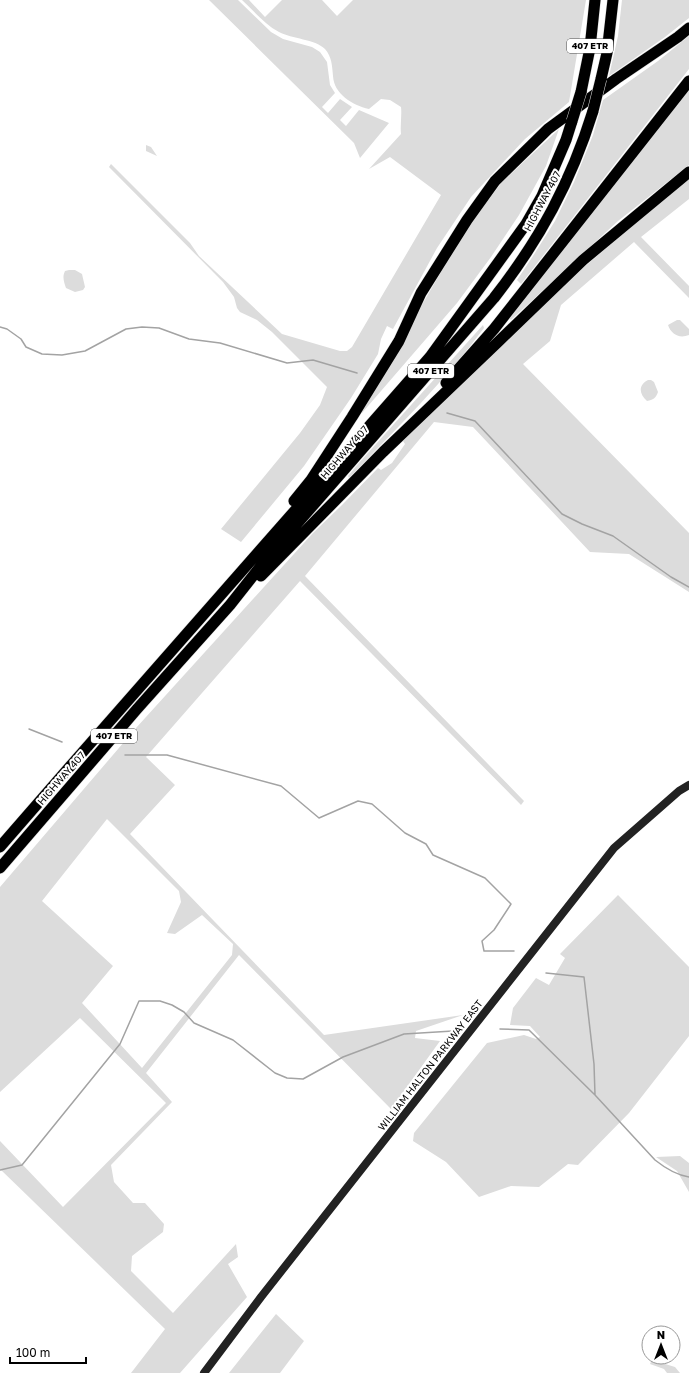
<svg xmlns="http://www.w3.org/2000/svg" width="689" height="1373" font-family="'Golos Text',sans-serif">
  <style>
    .green { fill: #dcdcdc; fill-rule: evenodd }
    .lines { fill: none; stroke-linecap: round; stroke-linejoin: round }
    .stream { stroke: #a3a3a3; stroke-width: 1.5 }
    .motorway-casing { stroke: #dbdbdb; stroke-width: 12 }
    .secondary { stroke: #222; stroke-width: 8 }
    .motorway { stroke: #000; stroke-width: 11 }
    .motorway-bridge-casing { stroke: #dbdbdb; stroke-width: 12; stroke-linecap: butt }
    .motorway-bridge { stroke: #000; stroke-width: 11 }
    .labels { text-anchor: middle; stroke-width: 4; stroke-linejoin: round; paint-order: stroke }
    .shield { fill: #fff; stroke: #4c4c4c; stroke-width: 1 }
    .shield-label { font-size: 9px; font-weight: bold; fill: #000 }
    .street-label { font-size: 10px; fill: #000; stroke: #fff }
  </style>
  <rect width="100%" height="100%" fill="#fff"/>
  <path class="green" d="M 209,0 L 238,0 L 271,32 L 283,39 L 312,47 L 320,52 L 327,62 L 330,85 L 335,93 L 322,107 L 328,113 L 340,99 L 352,107 L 340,120 L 346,126 L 359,110 L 389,123 L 360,158 L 354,143 Z
    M 242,0 L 249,0 L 265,17 L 282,0 L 322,0 L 337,16 L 353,0 L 586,0 L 569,102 L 525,139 L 471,197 L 437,248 L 393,329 L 387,326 L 381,339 L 378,354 L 351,398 L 304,466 L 241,542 L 221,529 L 300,433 L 320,405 L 327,387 L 272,332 L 257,320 L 240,312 L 237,308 L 234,297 L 223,282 L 109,167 L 111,164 L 190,243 L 199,256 L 282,334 L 340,351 L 347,351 L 352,347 L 441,195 L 390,157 L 369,169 L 401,134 C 400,125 402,116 401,107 L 390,100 L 381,99 L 369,109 C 352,105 334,94 333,76 C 332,66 332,57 325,49 C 315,39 292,39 279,32 C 265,25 254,11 242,0 Z
    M 622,0 L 689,0 L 689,18 L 665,37 L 609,76 L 618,36 Z
    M 689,36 L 689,69 L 521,284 L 517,280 L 533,256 L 555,221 L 574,182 L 593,135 L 603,100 L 658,61 Z
    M 689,89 L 689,165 L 618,221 L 511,320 L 508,317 Z
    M 559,129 L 546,166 L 519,215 L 491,257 L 457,303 L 362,413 L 362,408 L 466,229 L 502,182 Z
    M 146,145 L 151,147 L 157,156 L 146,151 Z
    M 689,174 L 689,199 L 641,237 L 689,286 L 689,298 L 634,242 L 561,305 L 550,341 L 523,364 L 689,533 L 689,592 L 629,554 L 590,552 L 473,427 L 434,422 L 305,576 L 524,801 L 521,805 L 300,581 L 146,757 L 175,785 L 130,834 L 324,1035 L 463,1015 L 416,1031 L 415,1038 L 440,1041 L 391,1109 L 239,955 L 146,1073 L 172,1102 L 111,1165 L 114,1182 L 133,1203 L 145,1203 L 164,1224 L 163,1232 L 132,1256 L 131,1271 L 173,1313 L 236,1244 L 238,1257 L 228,1264 L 247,1297 L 180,1373 L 131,1373 L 165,1329 L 0,1169 L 0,1141 L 63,1207 L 166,1103 L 80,1018 L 0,1092 L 0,887 L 136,728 L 313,533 L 342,505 L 378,468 L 381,470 L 392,463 L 405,444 L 403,441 L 535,309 L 673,191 ZM 107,819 L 179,891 L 181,902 L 167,933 L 175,934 L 202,915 L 233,944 L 232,955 L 142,1068 L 82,1003 L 113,966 L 42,901 Z
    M 69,270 L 75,270 L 82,274 L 85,287 L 83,290 L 75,292 L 66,288 C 64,282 62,277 65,271 Z
    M 677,320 L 680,320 L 689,329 L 689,335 C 679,339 671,334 668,325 Z
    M 483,325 L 484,328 C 444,382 396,429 349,478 L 348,476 L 358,464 Z
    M 648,380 L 651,380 L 654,382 L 658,392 C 656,398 653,400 647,401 C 639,394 638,385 648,380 Z
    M 618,895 L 689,967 L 689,1036 L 629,1113 L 578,1165 L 568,1164 L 539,1187 L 511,1186 L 479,1197 L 446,1162 L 413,1141 L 414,1133 L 487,1043 L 524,1035 L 536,1039 L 540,1037 L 530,1026 L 510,1025 L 513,1008 L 536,978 L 549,985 L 565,958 L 560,954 Z
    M 680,1156 L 689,1163 L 689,1192 L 677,1171 L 656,1157 Z
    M 276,1314 L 304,1341 L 280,1373 L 229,1373 Z
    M 652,1360 L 675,1367 L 680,1373 L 667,1373 L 664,1369 L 650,1364 Z"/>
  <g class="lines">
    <path class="stream" d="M 0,327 L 7,329 L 21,339 L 26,347 L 42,354 L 62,355 L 85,351 L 126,329 L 142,327 L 159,328 L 189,339 L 220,343 L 287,363 L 313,360 L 357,373
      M 447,413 L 475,421 L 562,514 L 582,524 L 613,536 L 671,577 L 689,587
      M 29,729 L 62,742
      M 125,755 L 167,755 L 281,786 L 319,818 L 358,801 L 372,804 L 405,833 L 426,844 L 433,855 L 485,878 L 511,904 L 494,930 L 482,941 L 484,951 L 514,951
      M 546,973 L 584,977 L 594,1064 L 595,1095
      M 500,1029 L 529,1030 L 595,1095 L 655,1160 C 665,1168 676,1175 689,1177
      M 0,1170 L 22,1165 L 120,1044 L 139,1001 L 160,1001 L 172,1005 L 184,1012 L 194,1023 L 233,1040 L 275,1073 L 287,1078 L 303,1079 L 343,1057 L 404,1034 L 453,1031"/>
    <g class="motorway-casing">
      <path id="motorway" d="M 601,79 L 607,53 L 613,0
        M 581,92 L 590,48 L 595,0
        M 446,383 L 494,329 L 689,81
        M 294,501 L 311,480 L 352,417 L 399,341 L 421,293 L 467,220 L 495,181 L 548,129 L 616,79 L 678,37 L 689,28
        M 261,576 L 383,452 L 498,342 L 583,260 L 689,172
        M 0,847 L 73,763 L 430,357 L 526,224 L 542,196 L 566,140 L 572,121
        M 0,868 L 137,709 L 230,605 L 268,557 L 494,298 C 540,239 571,182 593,111"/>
    </g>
    <path class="secondary" d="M 204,1373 L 261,1297 L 614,848 L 679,791 L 689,785"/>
    <use href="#motorway" class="motorway"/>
    <g class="motorway-bridge-casing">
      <path id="motorway-bridge" d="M 593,111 L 601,79
        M 572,121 L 581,92"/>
    </g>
    <use href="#motorway-bridge" class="motorway-bridge"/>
  </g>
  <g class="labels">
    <g class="shield">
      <rect x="567" y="39" width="46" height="14" rx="3"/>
      <rect x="408" y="364" width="46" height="14" rx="3"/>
      <rect x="91" y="729" width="46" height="14" rx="3"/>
    </g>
    <g class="shield-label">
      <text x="590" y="49">407 ETR</text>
      <text x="431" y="374">407 ETR</text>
      <text x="114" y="739">407 ETR</text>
    </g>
    <g class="street-label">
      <text transform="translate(542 201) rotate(-62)" y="4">HIGHWAY 407</text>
      <text transform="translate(344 452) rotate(-49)" y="4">HIGHWAY 407</text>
      <text transform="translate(61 778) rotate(-49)" y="4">HIGHWAY 407</text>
      <text transform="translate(430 1065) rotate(-52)" y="4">WILLIAM HALTON PARKWAY EAST</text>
    </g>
  </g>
  <g transform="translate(661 1345)"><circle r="19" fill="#ffffff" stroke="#999999"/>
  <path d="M0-3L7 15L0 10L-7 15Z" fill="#000000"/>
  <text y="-6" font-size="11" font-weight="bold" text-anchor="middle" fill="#000000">N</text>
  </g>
  <path d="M10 1357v6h76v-6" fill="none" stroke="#000000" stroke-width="2"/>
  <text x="16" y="1357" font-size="12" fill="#000000" stroke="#ffffff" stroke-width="3" paint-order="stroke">100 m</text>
</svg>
